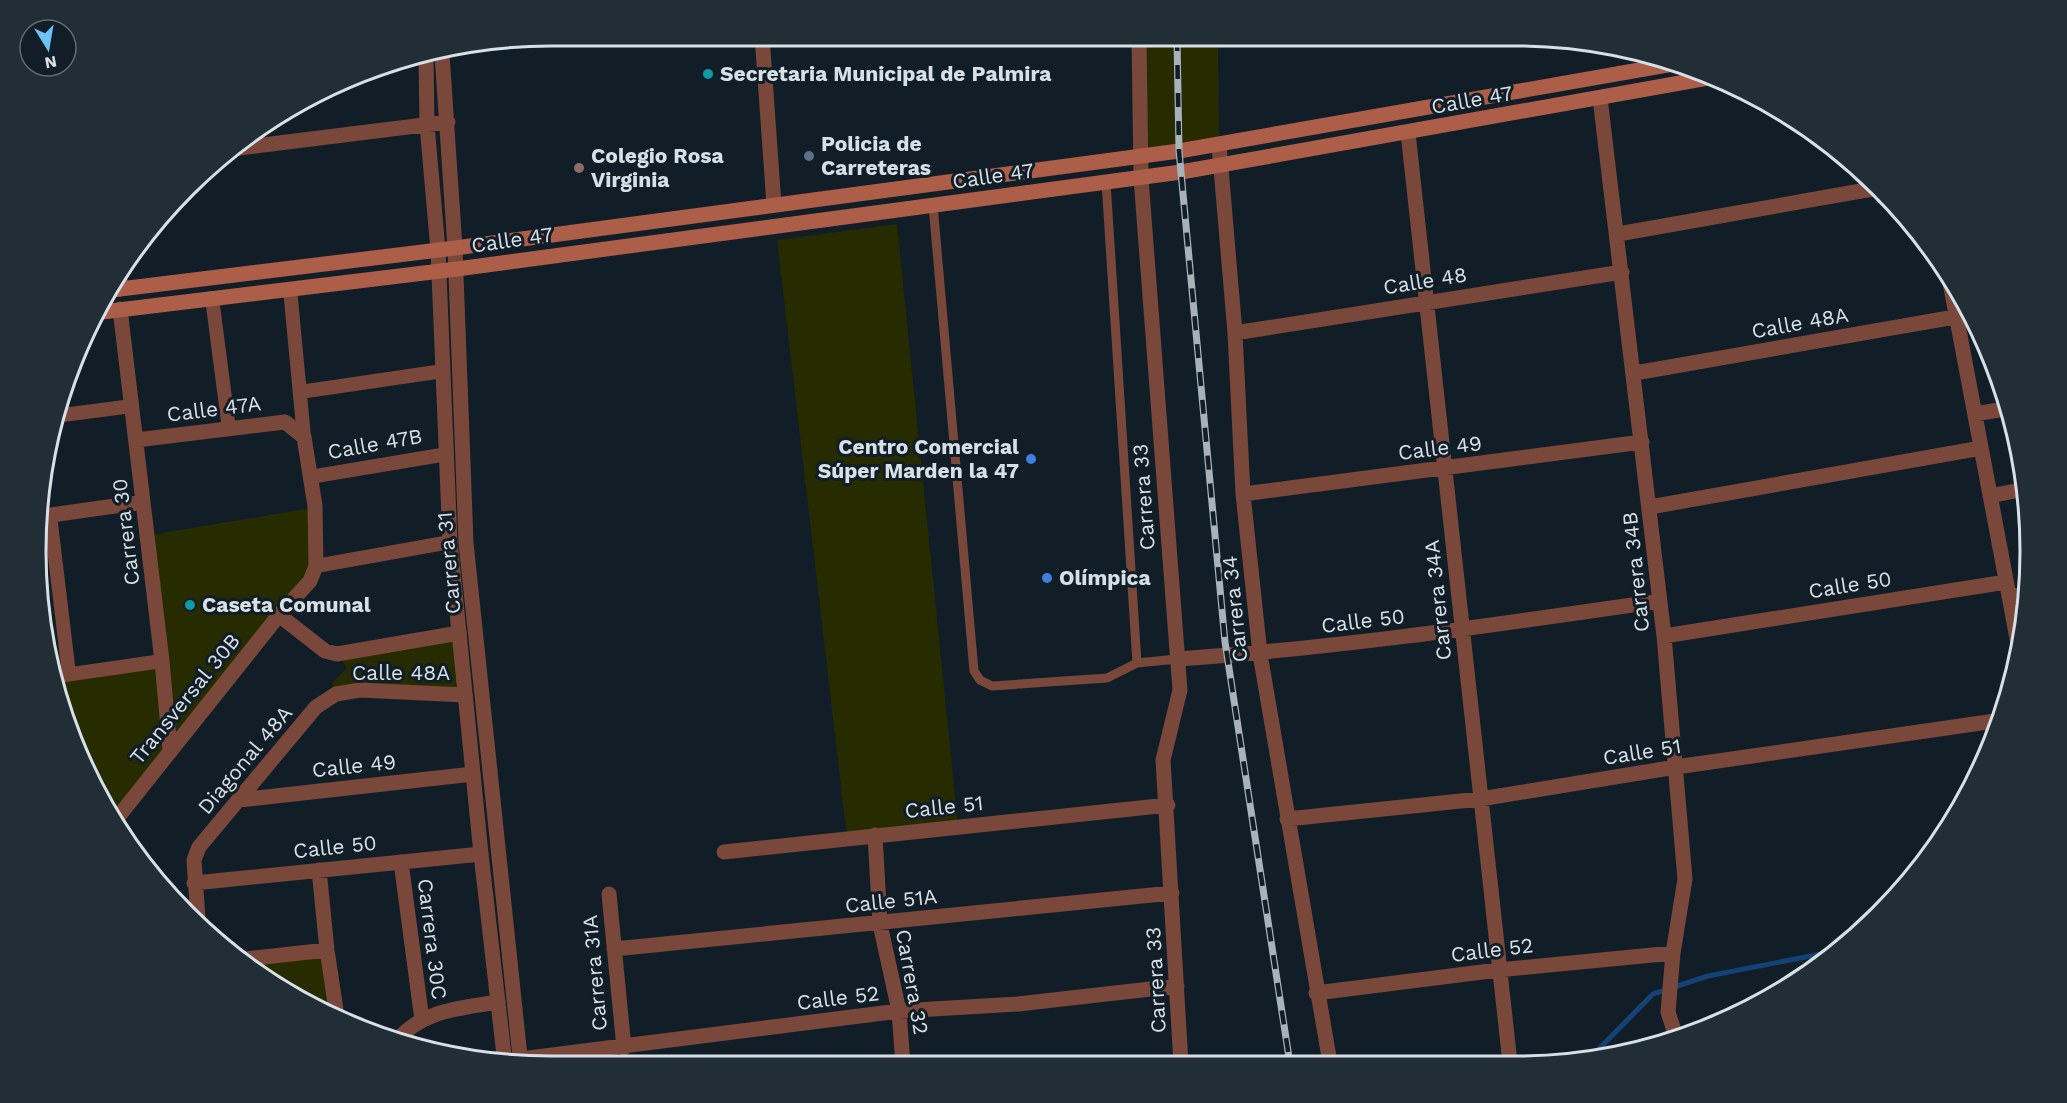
<svg xmlns="http://www.w3.org/2000/svg" width="2067" height="1103" font-family="'Work Sans',sans-serif">
  <style>
    .green { fill: #262b00 }
    .lines { fill: none; stroke-linecap: round; stroke-linejoin: round }
    .stream { stroke: #134274; stroke-width: 5 }
    .service { stroke: #79483a; stroke-width: 9 }
    .pedestrian { stroke: #79483a; stroke-width: 14 }
    .minor { stroke: #79483a; stroke-width: 15 }
    .tertiary { stroke: #79483a; stroke-width: 15 }
    .secondary { stroke: #ad5e49; stroke-width: 15 }
    .rail-casing { stroke: #a8b2b8; stroke-width: 7 }
    .rail { stroke: #111e27; stroke-width: 4.5; stroke-dasharray: 14; stroke-linecap: butt }
    .culture-dot { fill: #0f9aa8; stroke: #111e27; stroke-width: 2 }
    .service-dot { fill: #5c6f8a; stroke: #111e27; stroke-width: 2 }
    .education-dot { fill: #8d6e63; stroke: #111e27; stroke-width: 2 }
    .shop-dot { fill: #3f7fe0; stroke: #111e27; stroke-width: 2 }
    .labels { text-anchor: middle; stroke-width: 6; stroke-linejoin: round; paint-order: stroke }
    .poi-label { font-size: 21px; font-weight: bold; fill: #d7e0e6; stroke: #111e27; text-anchor: start }
    .street-label { font-size: 21px; fill: #d7e0e6; stroke: #111e27 }
    .rim { fill: none; stroke: #d7e0e6; stroke-width: 3 }
  </style>
  <rect width="100%" height="100%" fill="#111e27"/>
  <path class="green" d="M 1139,37 L 1218,37 L 1219,145 L 1140,156 Z
    M 897,224 L 958,826 L 847,838 L 777,240 Z
    M 312,508 L 311,559 L 296,594 L 172,746 L 150,535 Z
    M 459,633 L 465,695 L 336,694 L 332,683 L 347,668 L 337,654 Z
    M 160,663 L 169,750 L 116,814 L 75,749 L 59,679 Z
    M 327,951 L 337,1016 L 294,998 L 247,959 Z"/>
  <g class="lines">
    <path class="stream" d="M 1586,1062 L 1653,994 L 1708,976 L 1836,951"/>
    <path class="service" d="M 933,205 L 974,671 L 980,680 L 992,686 L 1107,678 L 1137,663 L 1106,182
      M 1137,663 L 1177,659"/>
    <path class="pedestrian" d="M 290,289 L 304,437
      M 212,298 L 229,429
      M 300,392 L 443,371
      M 55,416 L 132,406
      M 310,477 L 447,454
      M 50,515 L 69,674
      M 316,566 L 450,542
      M 58,676 L 162,661"/>
    <path class="minor" d="M 762,36 L 774,205
      M 1139,37 L 1141,178 L 1180,690 L 1163,760 L 1181,1064
      M 442,54 L 455,248
      M 426,57 L 427,125 L 438,250
      M 1600,98 L 1664,636 L 1685,879 L 1673,953 L 1668,1012 L 1677,1040
      M 1408,133 L 1510,1063
      M 1219,145 L 1235,333 L 1243,494 L 1260,654 L 1330,1063
      M 231,149 L 448,122
      M 1618,234 L 1878,188
      M 120,272 L 120,289
      M 1949,277 L 2019,649
      M 120,309 L 162,661 L 170,750
      M 1235,333 L 1622,272
      M 1635,373 L 1972,314
      M 1975,414 L 2010,408
      M 1243,494 L 1642,442
      M 1990,496 L 2025,489
      M 1650,507 L 1981,448
      M 44,516 L 143,502
      M 2009,597 L 2027,594
      M 279,615 L 325,651 L 337,654 L 459,633
      M 1664,636 L 2006,582
      M 1177,659 C 1339,648 1500,624 1660,601
      M 239,800 L 473,774
      M 118,817 L 279,615 L 310,581 L 316,566 L 315,506 L 304,437 L 285,422 L 136,440
      M 1287,819 L 1480,799 L 1676,767 L 2002,720
      M 875,835 L 880,924 L 899,1011 L 903,1065
      M 724,852 L 1168,805
      M 401,862 L 422,1020
      M 319,870 L 327,950 L 337,1016
      M 194,883 L 481,854
      M 609,894 L 624,1048
      M 198,919 L 194,860 L 199,847 L 316,707 L 336,694 L 360,690 L 465,695
      M 614,949 L 1172,893
      M 246,959 L 327,950
      M 1316,993 L 1498,970 L 1673,953
      M 397,1041 C 421,1010 462,1008 498,1002
      M 504,1061 L 899,1011 L 1018,1004 L 1177,986"/>
    <path class="tertiary" d="M 455,248 L 466,543 L 521,1066
      M 438,250 L 450,542 L 481,854 L 505,1064"/>
    <path class="secondary" d="M 112,290 L 455,248 L 1179,151 L 1673,64
      M 102,312 L 457,269 L 1181,172 L 1708,78"/>
    <g class="rail-casing">
      <path id="rail" d="M 1177,37 L 1179,151 L 1225,642 L 1290,1064"/>
    </g>
    <use href="#rail" class="rail"/>
  </g>
  <g class="culture-dot">
    <circle cx="708" cy="74" r="6"/>
    <circle cx="190" cy="605" r="6"/>
  </g>
  <circle class="service-dot" cx="809" cy="156" r="6"/>
  <circle class="education-dot" cx="579" cy="168" r="6"/>
  <g class="shop-dot">
    <circle cx="1031" cy="459" r="6"/>
    <circle cx="1047" cy="578" r="6"/>
  </g>
  <g class="labels">
    <g class="poi-label">
      <text x="720" y="81">Secretaria Municipal de Palmira</text>
      <text x="821" y="151">Policia de<tspan x="821" dy="24">Carreteras</tspan></text>
      <text x="591" y="163">Colegio Rosa<tspan x="591" dy="24">Virginia</tspan></text>
      <text x="1019" y="454" text-anchor="end">Centro Comercial<tspan x="1019" dy="24">Súper Marden la 47</tspan></text>
      <text x="1059" y="585">Olímpica</text>
      <text x="202" y="612">Caseta Comunal</text>
    </g>
    <g class="street-label">
      <text transform="translate(1472 100) rotate(-10)" y="7">Calle 47</text>
      <text transform="translate(993 176) rotate(-8)" y="7">Calle 47</text>
      <text transform="translate(512 240) rotate(-8)" y="7">Calle 47</text>
      <text transform="translate(1425 281) rotate(-9)" y="7">Calle 48</text>
      <text transform="translate(1800 323) rotate(-10)" y="7">Calle 48A</text>
      <text transform="translate(214 409) rotate(-7)" y="7">Calle 47A</text>
      <text transform="translate(375 444) rotate(-10)" y="7">Calle 47B</text>
      <text transform="translate(1440 448) rotate(-7)" y="7">Calle 49</text>
      <text transform="translate(1144 497) rotate(-94)" y="7">Carrera 33</text>
      <text transform="translate(126 532) rotate(-97)" y="7">Carrera 30</text>
      <text transform="translate(449 563) rotate(-95)" y="7">Carrera 31</text>
      <text transform="translate(1636 572) rotate(-96)" y="7">Carrera 34B</text>
      <text transform="translate(1850 585) rotate(-9)" y="7">Calle 50</text>
      <text transform="translate(1438 600) rotate(-96)" y="7">Carrera 34A</text>
      <text transform="translate(1235 609) rotate(-96)" y="7">Carrera 34</text>
      <text transform="translate(1363 621) rotate(-7)" y="7">Calle 50</text>
      <text x="401" y="680">Calle 48A</text>
      <text transform="translate(185 699) rotate(-51)" y="7">Transversal 30B</text>
      <text transform="translate(1642 752) rotate(-9)" y="7">Calle 51</text>
      <text transform="translate(245 760) rotate(-50)" y="7">Diagonal 48A</text>
      <text transform="translate(354 766) rotate(-6)" y="7">Calle 49</text>
      <text transform="translate(944 807) rotate(-6)" y="7">Calle 51</text>
      <text transform="translate(335 847) rotate(-6)" y="7">Calle 50</text>
      <text transform="translate(891 901) rotate(-6)" y="7">Calle 51A</text>
      <text transform="translate(432 939) rotate(83)" y="7">Carrera 30C</text>
      <text transform="translate(1492 950) rotate(-7)" y="7">Calle 52</text>
      <text transform="translate(595 973) rotate(-95)" y="7">Carrera 31A</text>
      <text transform="translate(1156 980) rotate(-93)" y="7">Carrera 33</text>
      <text transform="translate(912 982) rotate(80)" y="7">Carrera 32</text>
      <text transform="translate(838 998) rotate(-7)" y="7">Calle 52</text>
    </g>
  </g>
  <path d="M0 0H2067V1103H0ZM551 46H1515A505 505 0 0 1 2020 551V551A505 505 0 0 1 1515 1056H551A505 505 0 0 1 46 551V551A505 505 0 0 1 551 46Z" fill="#212e36" fill-rule="evenodd"/>
  <path class="rim" d="M551 46H1515A505 505 0 0 1 2020 551V551A505 505 0 0 1 1515 1056H551A505 505 0 0 1 46 551V551A505 505 0 0 1 551 46Z"/>
  <g transform="translate(48 48) rotate(169)"><circle r="28" fill="#111e27" stroke="#606c73" stroke-width="1.5"/>
  <path d="M0-4.5L10 22L0 15L-10 22Z" fill="#6fc2f4"/>
  <text y="-9" font-size="16" font-weight="bold" text-anchor="middle" fill="#d7e0e6">N</text>
  </g>
</svg>
